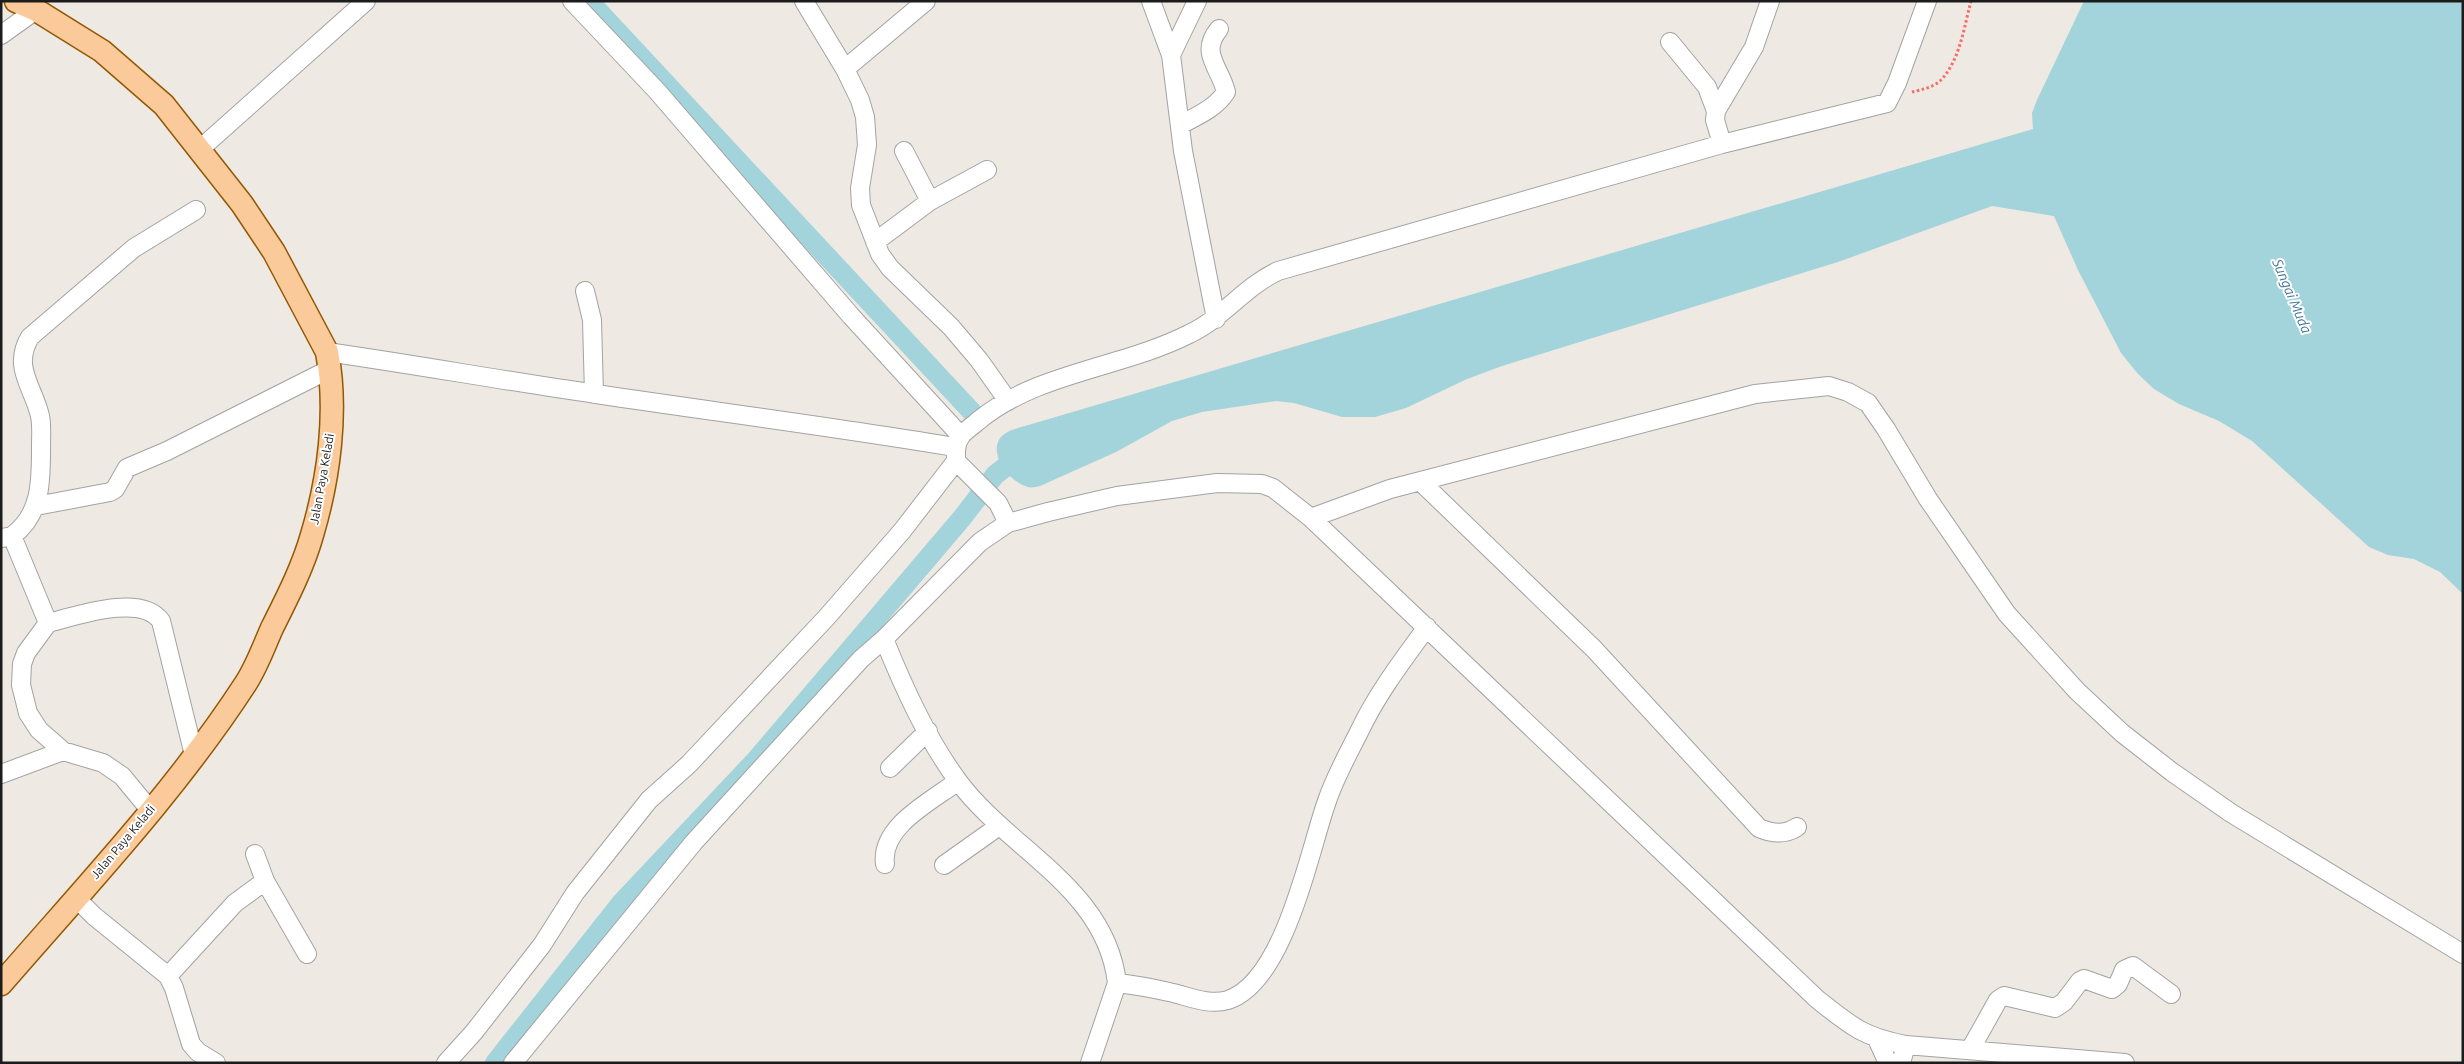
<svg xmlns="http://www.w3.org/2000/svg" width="2464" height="1064" font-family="Ubuntu,sans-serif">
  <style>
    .water { fill: #a3d3db }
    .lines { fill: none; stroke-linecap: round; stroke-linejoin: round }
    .canal { stroke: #a3d3db; stroke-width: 20 }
    .minor-casing { stroke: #a3a3a3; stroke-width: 20 }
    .major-casing { stroke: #935802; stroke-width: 25 }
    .path { stroke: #f86d69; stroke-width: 3; stroke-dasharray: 2.5 2.5; stroke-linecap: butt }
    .minor { stroke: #fff; stroke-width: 18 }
    .major { stroke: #faca9b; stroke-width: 22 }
    .labels { text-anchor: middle; stroke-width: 4; stroke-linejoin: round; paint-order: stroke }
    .street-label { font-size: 12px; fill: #1c1c1c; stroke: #fff }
    .water-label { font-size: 14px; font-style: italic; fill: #44779b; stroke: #fff }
  </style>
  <rect width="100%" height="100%" fill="#eee9e2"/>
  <path class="water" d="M 2084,1 L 2463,1 L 2463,594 L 2440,572 L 2414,559 L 2388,555 L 2369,547 L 2252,441 L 2219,421 L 2179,404 L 2154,389 L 2138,374 L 2121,353 L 2078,270 L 2054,216 L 1992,206 L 1838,262 L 1502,366 L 1467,379 L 1406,408 L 1375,417 L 1342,417 L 1294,403 L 1276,401 L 1202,412 L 1172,421 L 1116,452 L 1040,486 C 1036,487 1032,488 1028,487 C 1010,483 985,451 1003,435 C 1009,430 1018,428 1025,426 L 2033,129 L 2032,113 L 2037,100 Z"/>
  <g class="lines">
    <path class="canal" d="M 589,1 L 972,412
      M 495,1063 L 622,902 L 756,760 L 962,518 L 995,475 L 1004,468 L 1030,459"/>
    <g class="minor-casing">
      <path id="minor" d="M 572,1 L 657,91 L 851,316 L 961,436
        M 804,1 L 845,69 L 860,100 L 865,117 L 867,145 L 860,188 L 861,205 L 880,254 L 890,268 L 951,327 L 979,360 L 1008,401
        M 1151,1 L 1171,55 L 1183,151 L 1216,319
        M 1,35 L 36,10
        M 1670,42 L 1707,87 L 1716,111
        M 1171,55 L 1197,1
        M 845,69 L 926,1
        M 1180,125 C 1197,116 1216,108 1226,92 C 1220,67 1199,53 1219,29
        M 1722,144 L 1715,120 L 1716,111 L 1754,47 L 1770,1
        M 199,150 L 366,1
        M 904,151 L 930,201
        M 875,242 L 930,201 L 987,170
        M 585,291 L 592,320 L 594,394
        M 327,352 C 417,365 506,381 596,394 C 716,412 836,427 955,447
        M 1421,482 L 1594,649 L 1759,828 C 1773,834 1785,835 1797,827
        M 36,506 L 110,492 L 115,489 L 127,468 L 167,451 L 330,369
        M 1311,518 L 1390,489 L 1755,394 L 1829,386 L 1848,392 L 1868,403 L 1886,429 L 1928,499 L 2007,614 L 2077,691 L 2122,733 L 2172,772 L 2231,813 L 2463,954
        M 1008,523 L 998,503 L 956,461 C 956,452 955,444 961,436 C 965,430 973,426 978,421 C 1037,372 1122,368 1189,334 C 1223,318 1244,287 1278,271 L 1722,144 L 1887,103 L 1897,83 L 1927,1
        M 12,536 C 42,514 41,480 41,446 C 41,437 42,425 40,416 C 33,386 12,367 30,337 L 134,248 L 196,210
        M 2,538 L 12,536 L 48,623 L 26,653 L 22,664 L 21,685 L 28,713 L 39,730 L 63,751 L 103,763 L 122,776 L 151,811
        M 48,623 C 76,616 141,593 161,621 L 194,755
        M 890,768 L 928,731
        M 1,774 L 63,751
        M 255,854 L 265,881
        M 885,864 C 880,826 932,801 958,781
        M 944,865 L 999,826
        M 76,898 L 94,916 L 168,976 L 235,903 L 265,881 L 307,954
        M 168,976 L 174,988 L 191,1044 L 198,1052 L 216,1063
        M 1117,983 C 1106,888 1010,851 958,781 C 927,739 904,688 884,639 L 980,542 L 1008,523 L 1048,512 L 1117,496 L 1217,483 L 1262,484 L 1273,488 L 1311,518 L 1817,999 C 1851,1026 1863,1037 1906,1045 L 1901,1063
        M 1877,1039 L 1888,1063
        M 1906,1045 L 2125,1063
        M 1970,1050 L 1998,1000 L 2004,996 L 2055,1008 L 2064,1002 L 2080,981 L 2084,979 L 2112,989 L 2118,984 L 2124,970 L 2133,966 L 2171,994
        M 446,1063 L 474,1032 L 542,945 L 575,893 L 649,800 L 689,764 L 826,618 L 902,531 L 956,461
        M 513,1063 L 694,842 L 861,659 L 884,639
        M 1090,1063 L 1117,983 C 1134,985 1152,988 1169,992 C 1188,996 1208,1006 1228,1000 C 1285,981 1309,851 1327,801 C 1335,777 1348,754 1359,732 C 1377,694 1402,661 1427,627"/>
    </g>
    <g class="major-casing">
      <path id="major" d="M 1,984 C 85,887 176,791 246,683 C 257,666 264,646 272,628 C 287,598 303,567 312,535 C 329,478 338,411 327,352 L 274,252 L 242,204 L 164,105 L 102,51 L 36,10 L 16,1"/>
    </g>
    <path class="path" d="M 1912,92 C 1921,90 1934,87 1941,80 C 1960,60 1964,27 1971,1"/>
    <use href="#minor" class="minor"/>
    <use href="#major" class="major"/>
  </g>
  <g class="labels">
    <g class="street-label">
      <text transform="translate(322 479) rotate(-80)" y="4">Jalan Paya Keladi</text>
      <text transform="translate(123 842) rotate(-50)" y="4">Jalan Paya Keladi</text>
    </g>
    <g class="water-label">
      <text transform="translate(2292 296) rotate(67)" y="5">Sungai Muda</text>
    </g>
  </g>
  <rect width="2464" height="1064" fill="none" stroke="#1c1c1c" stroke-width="5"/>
</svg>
